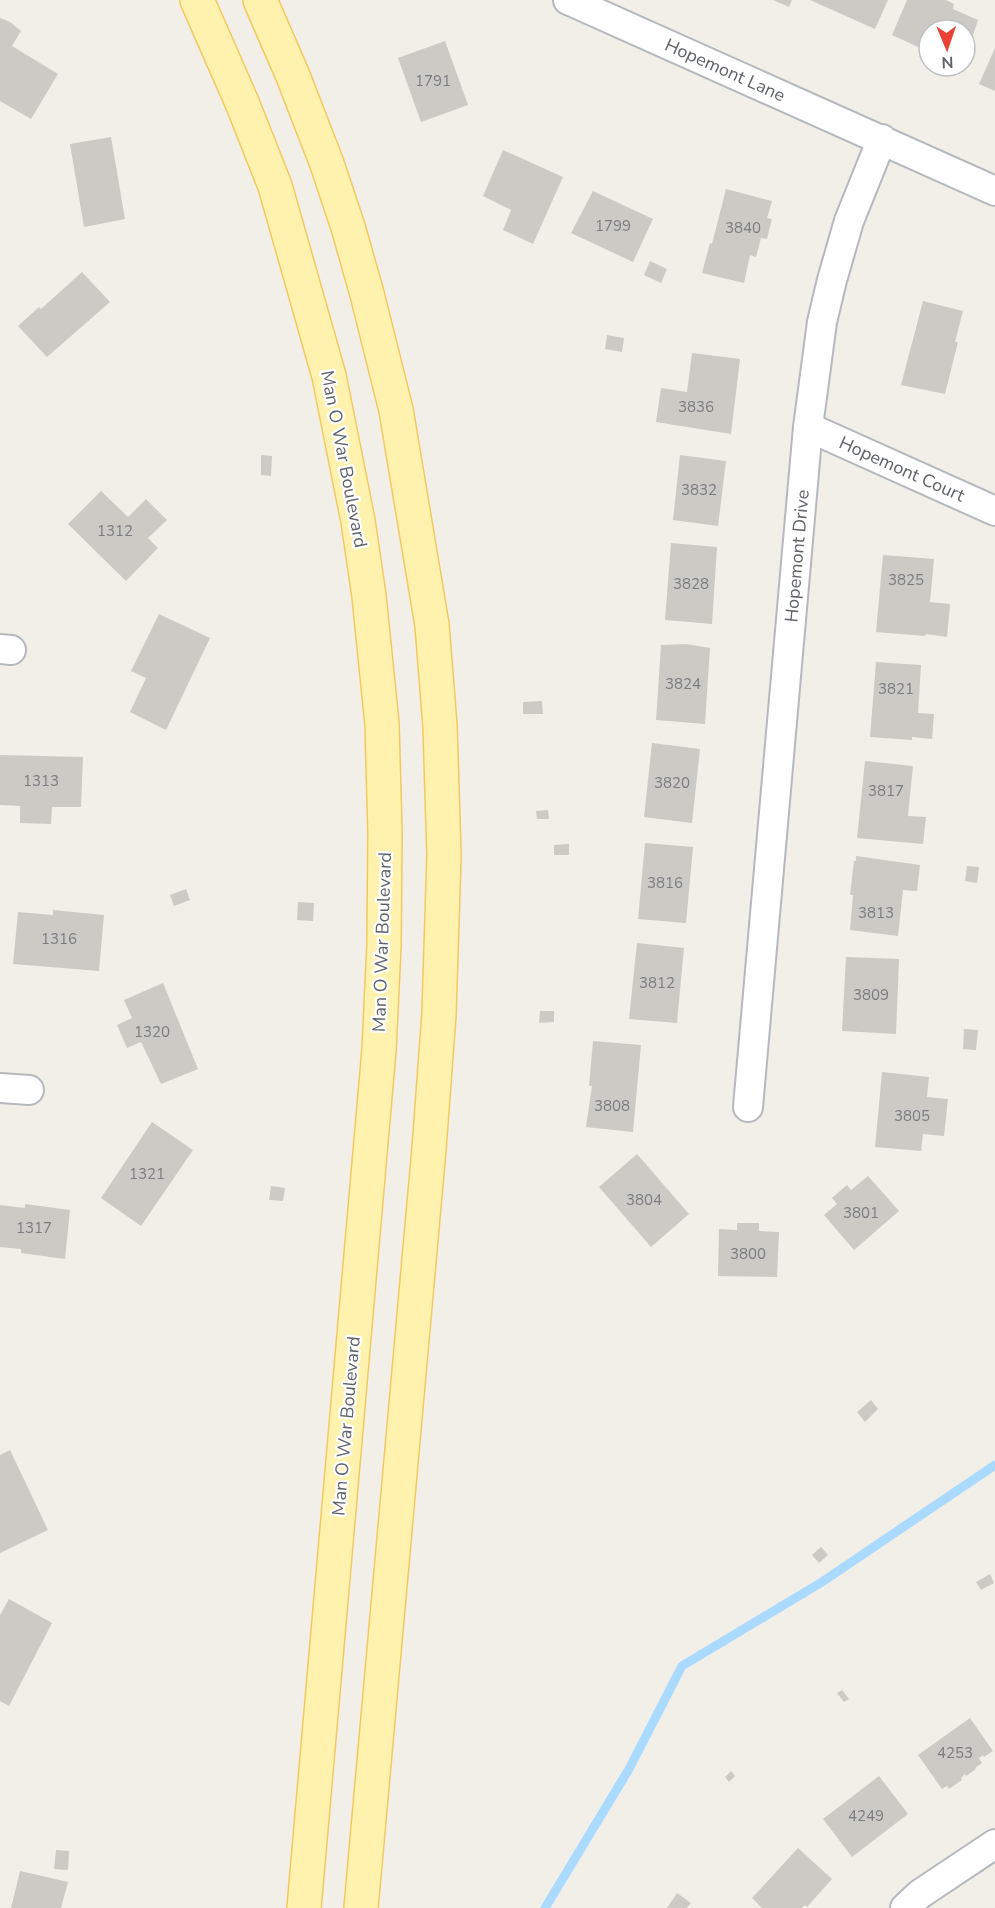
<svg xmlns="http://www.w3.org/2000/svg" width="995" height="1908" font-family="'Nunito Sans',sans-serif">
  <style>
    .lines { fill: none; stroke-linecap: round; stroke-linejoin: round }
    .stream { stroke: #aadaff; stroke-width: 9 }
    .building { fill: #cccac5 }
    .minor-casing { stroke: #b5b8bc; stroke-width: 32 }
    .primary-casing { stroke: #f2c960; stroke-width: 36 }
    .minor { stroke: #fff; stroke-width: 28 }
    .primary { stroke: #fff2af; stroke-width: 33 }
    .labels { text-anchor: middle; stroke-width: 4.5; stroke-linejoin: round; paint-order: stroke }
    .number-label { font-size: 15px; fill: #7a7d7f }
    .street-label { font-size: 18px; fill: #5f6368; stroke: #fff }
  </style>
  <rect width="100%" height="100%" fill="#f1efe8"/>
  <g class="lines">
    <path class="stream" d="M 545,1908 L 629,1769 L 682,1666 L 822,1582 L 995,1465"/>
  </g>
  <path class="building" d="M 773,0 L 792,0 L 789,7 Z
    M 810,0 L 888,0 L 875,29 Z
    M 907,0 L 946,0 L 954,4 L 953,9 L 978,20 L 970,44 L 965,52 L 965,30 L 929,30 L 929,52 L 892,35 Z
    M 0,18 L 10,22 L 21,31 L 12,46 L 58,74 L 31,119 L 0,101 Z
    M 445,41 L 468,105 L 421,122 L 398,58 Z
    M 995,48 L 995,91 L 979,84 Z
    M 111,137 L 125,219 L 84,227 L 70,144 Z
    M 503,150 L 563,177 L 533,244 L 503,230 L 511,210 L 483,196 Z
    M 726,189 L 772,201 L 767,218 L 772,219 L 767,239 L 761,238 L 756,257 L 750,255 L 744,283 L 702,273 L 710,243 L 712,244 Z
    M 593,191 L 653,219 L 633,262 L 571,233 Z
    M 650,261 L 667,269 L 661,283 L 644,275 Z
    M 82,272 L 110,302 L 47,357 L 18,326 L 39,307 L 41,309 Z
    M 923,301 L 963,311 L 955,342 L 958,342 L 945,394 L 901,385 Z
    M 607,335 L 624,338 L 622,352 L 605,349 Z
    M 692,353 L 740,359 L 731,434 L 656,422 L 661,388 L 687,392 Z
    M 261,455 L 272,456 L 271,476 L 261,475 Z
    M 680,455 L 726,461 L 718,526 L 673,520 Z
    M 101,491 L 128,517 L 146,499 L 167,520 L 148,538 L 158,548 L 126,581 L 68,524 Z
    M 671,543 L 717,547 L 712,624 L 665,620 Z
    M 883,555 L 934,559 L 930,602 L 950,604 L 947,637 L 926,634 L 925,636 L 876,632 Z
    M 159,614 L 210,638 L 166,730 L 130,712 L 146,678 L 131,671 Z
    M 686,644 L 710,648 L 705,724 L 656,720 L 661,645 Z
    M 876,662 L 921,665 L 918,713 L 934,714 L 932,739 L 912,737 L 912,740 L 870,737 Z
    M 542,701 L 543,714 L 523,714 L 523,702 Z
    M 652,743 L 700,749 L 692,823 L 644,817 Z
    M 0,755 L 83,757 L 81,807 L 52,807 L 51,824 L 20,823 L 20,806 L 0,805 Z
    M 865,761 L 913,766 L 908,816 L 926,817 L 923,844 L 857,838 Z
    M 548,810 L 549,819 L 537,819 L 536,811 Z
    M 645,843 L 693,847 L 686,923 L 638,919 Z
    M 569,844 L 569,855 L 554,855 L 554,845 Z
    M 856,856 L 920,865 L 917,891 L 903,890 L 898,936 L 850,930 L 853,895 L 850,895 L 854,861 L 856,861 Z
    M 967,866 L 979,867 L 977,883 L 965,881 Z
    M 186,889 L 190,900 L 174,906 L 170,895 Z
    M 298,902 L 314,903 L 313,921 L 297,920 Z
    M 53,910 L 104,915 L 99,971 L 13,964 L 18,912 L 53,915 Z
    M 637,943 L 684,948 L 677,1023 L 629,1019 Z
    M 846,957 L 899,959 L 896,1034 L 842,1031 Z
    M 163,983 L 198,1069 L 161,1084 L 141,1042 L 127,1048 L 117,1025 L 132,1018 L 124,1000 Z
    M 540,1011 L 554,1011 L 554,1022 L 539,1023 Z
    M 964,1029 L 978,1030 L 976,1050 L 963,1049 Z
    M 593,1041 L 641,1045 L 633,1132 L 586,1127 L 592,1086 L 589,1086 Z
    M 882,1072 L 929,1077 L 927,1097 L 948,1099 L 944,1136 L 923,1134 L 921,1151 L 875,1147 Z
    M 152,1122 L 193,1150 L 141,1226 L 101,1198 Z
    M 637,1154 L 689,1214 L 651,1247 L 599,1187 Z
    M 868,1176 L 899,1211 L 854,1250 L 824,1215 L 837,1204 L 832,1198 L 847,1185 L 851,1190 Z
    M 271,1186 L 285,1188 L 283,1201 L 269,1200 Z
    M 25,1204 L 70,1210 L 65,1259 L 21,1253 L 21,1249 L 0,1247 L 0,1205 L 25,1208 Z
    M 737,1223 L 759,1223 L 759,1231 L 779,1232 L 777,1277 L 718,1276 L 719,1229 L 737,1230 Z
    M 871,1400 L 878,1409 L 865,1422 L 857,1412 Z
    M 10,1450 L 48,1530 L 0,1553 L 0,1455 Z
    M 821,1547 L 828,1555 L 819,1563 L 812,1555 Z
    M 990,1574 L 994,1583 L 981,1590 L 976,1582 Z
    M 9,1599 L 52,1623 L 9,1706 L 0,1701 L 0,1615 Z
    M 842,1690 L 849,1699 L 844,1702 L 837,1693 Z
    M 970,1718 L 993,1751 L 984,1757 L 983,1755 L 979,1758 L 982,1763 L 975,1768 L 976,1769 L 966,1776 L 965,1774 L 961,1778 L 962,1780 L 949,1789 L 947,1786 L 942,1789 L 918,1755 Z
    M 731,1771 L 735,1776 L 729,1782 L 725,1777 Z
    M 879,1776 L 908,1814 L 852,1857 L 823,1819 Z
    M 798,1848 L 832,1879 L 807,1907 L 805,1905 L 802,1908 L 762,1908 L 752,1898 Z
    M 56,1850 L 69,1851 L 68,1870 L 54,1869 Z
    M 20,1871 L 68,1882 L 61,1908 L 11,1908 Z
    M 677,1893 L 691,1903 L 687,1908 L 667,1908 Z"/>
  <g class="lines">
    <g class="minor-casing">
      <path id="minor" d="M 568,0 L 995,191
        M 808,427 L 995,511
        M 0,649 L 11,650
        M 0,1088 L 29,1090
        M 748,1107 L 808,427 L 822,322 L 832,280 L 849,221 L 882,139
        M 905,1908 L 920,1894 L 995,1844"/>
    </g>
    <g class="primary-casing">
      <path id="primary" d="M 197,0 L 243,105 L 275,186 L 329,376 L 358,521 L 369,596 L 382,724 L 385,833 L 384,945 L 379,1050 L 304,1908
        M 260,0 L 293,76 L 327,164 L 348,227 L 367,294 L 396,410 L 432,625 L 440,726 L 444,855 L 439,1014 L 429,1149 L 361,1908"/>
    </g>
    <use href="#minor" class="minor"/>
    <use href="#primary" class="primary"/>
  </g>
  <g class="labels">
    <g class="number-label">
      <text x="433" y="86">1791</text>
      <text x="613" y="231">1799</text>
      <text x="743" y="233">3840</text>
      <text x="696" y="412">3836</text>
      <text x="699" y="495">3832</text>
      <text x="115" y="536">1312</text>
      <text x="906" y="585">3825</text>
      <text x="691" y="589">3828</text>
      <text x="683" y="689">3824</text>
      <text x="896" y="694">3821</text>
      <text x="41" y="786">1313</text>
      <text x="672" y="788">3820</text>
      <text x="886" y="796">3817</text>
      <text x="665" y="888">3816</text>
      <text x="876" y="918">3813</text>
      <text x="59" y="944">1316</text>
      <text x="657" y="988">3812</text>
      <text x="871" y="1000">3809</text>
      <text x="152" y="1037">1320</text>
      <text x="612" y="1111">3808</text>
      <text x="912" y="1121">3805</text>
      <text x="147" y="1179">1321</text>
      <text x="644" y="1205">3804</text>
      <text x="861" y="1218">3801</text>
      <text x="34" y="1233">1317</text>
      <text x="748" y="1259">3800</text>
      <text x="955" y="1758">4253</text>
      <text x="866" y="1821">4249</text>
    </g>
    <g class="street-label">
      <text transform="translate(725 70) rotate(24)" y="6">Hopemont Lane</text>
      <text transform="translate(344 459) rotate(79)" y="6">Man O War Boulevard</text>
      <text transform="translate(902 469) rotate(24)" y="6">Hopemont Court</text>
      <text transform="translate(797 556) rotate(-85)" y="6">Hopemont Drive</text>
      <text transform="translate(382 942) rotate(-88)" y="6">Man O War Boulevard</text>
      <text transform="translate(346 1426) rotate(-85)" y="6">Man O War Boulevard</text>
    </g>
  </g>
  <g transform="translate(947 48) rotate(178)"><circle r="28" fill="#ffffff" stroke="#bfc1c3" stroke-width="1.5"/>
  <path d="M0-4.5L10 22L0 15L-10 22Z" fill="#ea4335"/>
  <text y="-9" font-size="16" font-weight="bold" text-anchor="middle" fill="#5f6368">N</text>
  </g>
</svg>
